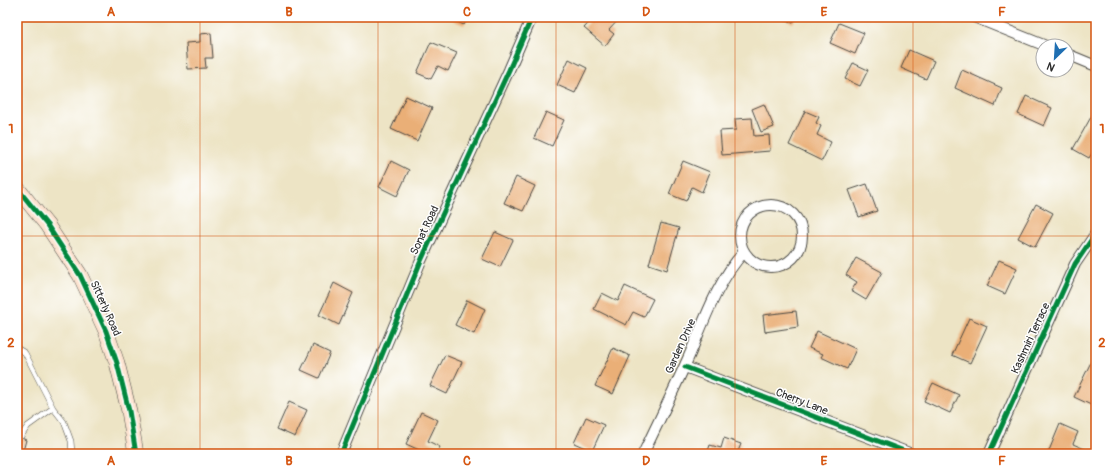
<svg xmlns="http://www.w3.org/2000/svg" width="1113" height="471" font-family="Pangolin,sans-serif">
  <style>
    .building { fill: #eaaf77 }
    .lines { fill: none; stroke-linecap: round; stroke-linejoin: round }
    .lane-casing { stroke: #484742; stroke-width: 6 }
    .street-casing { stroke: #484742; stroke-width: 12 }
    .secondary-casing { stroke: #484742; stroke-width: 16 }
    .lane { stroke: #fff; stroke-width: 5 }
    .street { stroke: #fff; stroke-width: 10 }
    .secondary { stroke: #fde4d1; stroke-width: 15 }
    .cycleway-casing { stroke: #fff; stroke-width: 8 }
    .cycleway { stroke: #00873e; stroke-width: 5 }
    .grid { fill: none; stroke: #d5540f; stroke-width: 1; stroke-opacity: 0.55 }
    .labels { text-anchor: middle; stroke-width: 3; stroke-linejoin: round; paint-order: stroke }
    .street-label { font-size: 11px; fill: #2b2b2b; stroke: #fff }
    .neatline { fill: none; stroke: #d5540f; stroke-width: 1.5 }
    .grid-label { font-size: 13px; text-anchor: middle; font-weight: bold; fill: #d5540f }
  </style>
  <rect width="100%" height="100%" fill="#fff"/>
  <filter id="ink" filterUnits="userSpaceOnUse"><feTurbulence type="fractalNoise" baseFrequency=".025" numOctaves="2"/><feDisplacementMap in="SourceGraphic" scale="8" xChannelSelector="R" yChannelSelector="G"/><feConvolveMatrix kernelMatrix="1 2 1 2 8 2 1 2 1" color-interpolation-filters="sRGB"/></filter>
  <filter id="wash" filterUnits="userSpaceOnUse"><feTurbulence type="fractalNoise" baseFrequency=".012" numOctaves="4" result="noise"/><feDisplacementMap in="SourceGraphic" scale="16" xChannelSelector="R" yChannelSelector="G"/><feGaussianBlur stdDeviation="0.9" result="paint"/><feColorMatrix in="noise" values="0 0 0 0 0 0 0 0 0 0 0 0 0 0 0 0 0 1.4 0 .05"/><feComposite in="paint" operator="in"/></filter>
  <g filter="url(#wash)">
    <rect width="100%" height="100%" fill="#ede4c5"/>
    <g id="blocks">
      <path class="building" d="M 446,17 L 468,17 L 464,25 Z
        M 594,17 L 618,17 L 620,18 L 609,30 L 614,34 L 605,46 L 584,28 Z
        M 780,17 L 796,17 L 793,23 Z
        M 839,23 L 864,33 L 855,54 L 830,43 Z
        M 211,33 L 213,58 L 205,58 L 206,68 L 188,69 L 186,43 L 200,42 L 200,34 Z
        M 431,42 L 457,53 L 448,71 L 438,66 L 431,79 L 417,73 Z
        M 909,50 L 934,61 L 926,79 L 901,68 Z
        M 569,59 L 587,68 L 575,93 L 557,85 Z
        M 853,63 L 868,70 L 860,86 L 845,79 Z
        M 962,70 L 1002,88 L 995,106 L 955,88 Z
        M 406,96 L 432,108 L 417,141 L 391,129 Z
        M 1026,96 L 1052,108 L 1044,126 L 1018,114 Z
        M 764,104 L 774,127 L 761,132 L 752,109 Z
        M 1095,110 L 1096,111 L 1096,147 L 1089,158 L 1073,149 Z
        M 805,111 L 819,117 L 816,123 L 821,126 L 817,135 L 831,142 L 822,161 L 789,145 Z
        M 546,112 L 564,120 L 552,146 L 534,138 Z
        M 752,118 L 754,136 L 769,135 L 770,151 L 722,155 L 720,131 L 736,130 L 735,119 Z
        M 391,161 L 409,170 L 397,196 L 379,187 Z
        M 683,161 L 710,172 L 702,192 L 692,187 L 686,201 L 669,194 Z
        M 516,177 L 535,186 L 523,211 L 504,203 Z
        M 867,184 L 877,211 L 859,217 L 849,190 Z
        M 1036,204 L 1053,213 L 1035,247 L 1018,238 Z
        M 661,223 L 679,228 L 667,270 L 649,264 Z
        M 495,232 L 513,240 L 500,267 L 482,259 Z
        M 856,258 L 882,272 L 866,300 L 851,291 L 857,282 L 846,275 Z
        M 999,260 L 1017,268 L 1005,294 L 987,286 Z
        M 334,283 L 353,293 L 339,325 L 319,315 Z
        M 625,286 L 653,299 L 644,317 L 633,312 L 626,325 L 594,309 L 602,293 L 618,301 Z
        M 467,300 L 485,309 L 474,334 L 455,325 Z
        M 796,311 L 798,327 L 765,332 L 763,315 Z
        M 969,318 L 987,326 L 970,363 L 952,355 Z
        M 817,331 L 856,349 L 847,369 L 821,357 L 823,354 L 809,348 Z
        M 313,345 L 330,353 L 319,378 L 301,370 Z
        M 613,348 L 630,356 L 613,394 L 595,386 Z
        M 445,355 L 462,362 L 447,394 L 430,386 Z
        M 1091,362 L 1096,365 L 1096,394 L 1091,405 L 1074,397 Z
        M 933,383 L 959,395 L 950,413 L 924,401 Z
        M 289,402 L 307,410 L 295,437 L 277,429 Z
        M 421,412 L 438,420 L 428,441 L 440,447 L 436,454 L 428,454 L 406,444 Z
        M 586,417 L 604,425 L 592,451 L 574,443 Z
        M 1060,424 L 1078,432 L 1073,444 L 1096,454 L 1048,453 Z
        M 17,436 L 26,440 L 23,451 L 17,451 Z
        M 724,438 L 741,444 L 737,454 L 707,454 L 710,445 L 721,448 Z"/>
    </g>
  </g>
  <g filter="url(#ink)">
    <use href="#blocks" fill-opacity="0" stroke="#484742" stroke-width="1"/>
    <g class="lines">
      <g class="lane-casing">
        <path id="lane" d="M 17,348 L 25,353 L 53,408 L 64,422 L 71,441 L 72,454
          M 21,436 L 28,426 L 53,408"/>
      </g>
      <g class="street-casing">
        <path id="street" d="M 974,17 L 1046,46
          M 1067,54 L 1096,66
          M740 236a31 31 0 1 1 62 0a31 31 0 1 1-62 0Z
          M 685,367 L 912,454
          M 341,454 L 420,263 L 509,70 L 532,17
          M 643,454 C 659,421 675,388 690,354 C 705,319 718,280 744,252
          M 989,454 L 1075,264 L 1096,233"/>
      </g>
      <g class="secondary-casing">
        <path id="secondary" d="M 17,188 L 47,225 L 80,275 L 106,331 L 117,363 L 129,411 L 136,454"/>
      </g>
      <use href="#lane" class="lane"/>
      <use href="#street" class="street"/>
      <use href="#secondary" class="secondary"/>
      <g class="cycleway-casing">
        <path id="cycleway" d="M 17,188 L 47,225 L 80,275 L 106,331 L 117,363 L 129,411 L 136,454
          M 685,367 L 912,454
          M 341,454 L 420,263 L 509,70 L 532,17
          M 989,454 L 1075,264 L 1096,233"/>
      </g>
      <use href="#cycleway" class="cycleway"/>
    </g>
  </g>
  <path class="grid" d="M 200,17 L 200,454M 378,17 L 378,454M 556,17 L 556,454M 735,17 L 735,454M 913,17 L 913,454M 17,236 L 1096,236"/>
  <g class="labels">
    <g class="street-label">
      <text transform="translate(424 230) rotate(-65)" y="4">Sonat Road</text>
      <text transform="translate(106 308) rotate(66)" y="4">Sitterly Road</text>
      <text transform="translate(1030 338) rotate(-65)" y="4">Kashmiri Terrace</text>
      <text transform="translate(680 346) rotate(-66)" y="4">Garden Drive</text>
      <text transform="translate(802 401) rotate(21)" y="4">Cherry Lane</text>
    </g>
  </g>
  <rect width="1113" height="471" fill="none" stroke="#fff" stroke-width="44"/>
  <g transform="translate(1055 58) rotate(205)"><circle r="19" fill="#ffffff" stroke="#aaaaaa"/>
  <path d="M0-3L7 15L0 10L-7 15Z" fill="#1f6fb2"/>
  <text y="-6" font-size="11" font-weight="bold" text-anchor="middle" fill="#2b2b2b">N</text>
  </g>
  <rect x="22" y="22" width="1069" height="427" class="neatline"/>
  <g class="grid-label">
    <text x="111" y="16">A</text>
    <text x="289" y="16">B</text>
    <text x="467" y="16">C</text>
    <text x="646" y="16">D</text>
    <text x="824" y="16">E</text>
    <text x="1002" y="16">F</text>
    <text x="11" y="133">1</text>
    <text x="1102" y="133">1</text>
    <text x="11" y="347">2</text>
    <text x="1102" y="347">2</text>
    <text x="111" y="465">A</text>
    <text x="289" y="465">B</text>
    <text x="467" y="465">C</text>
    <text x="646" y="465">D</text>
    <text x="824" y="465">E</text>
    <text x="1002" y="465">F</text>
  </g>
</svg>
